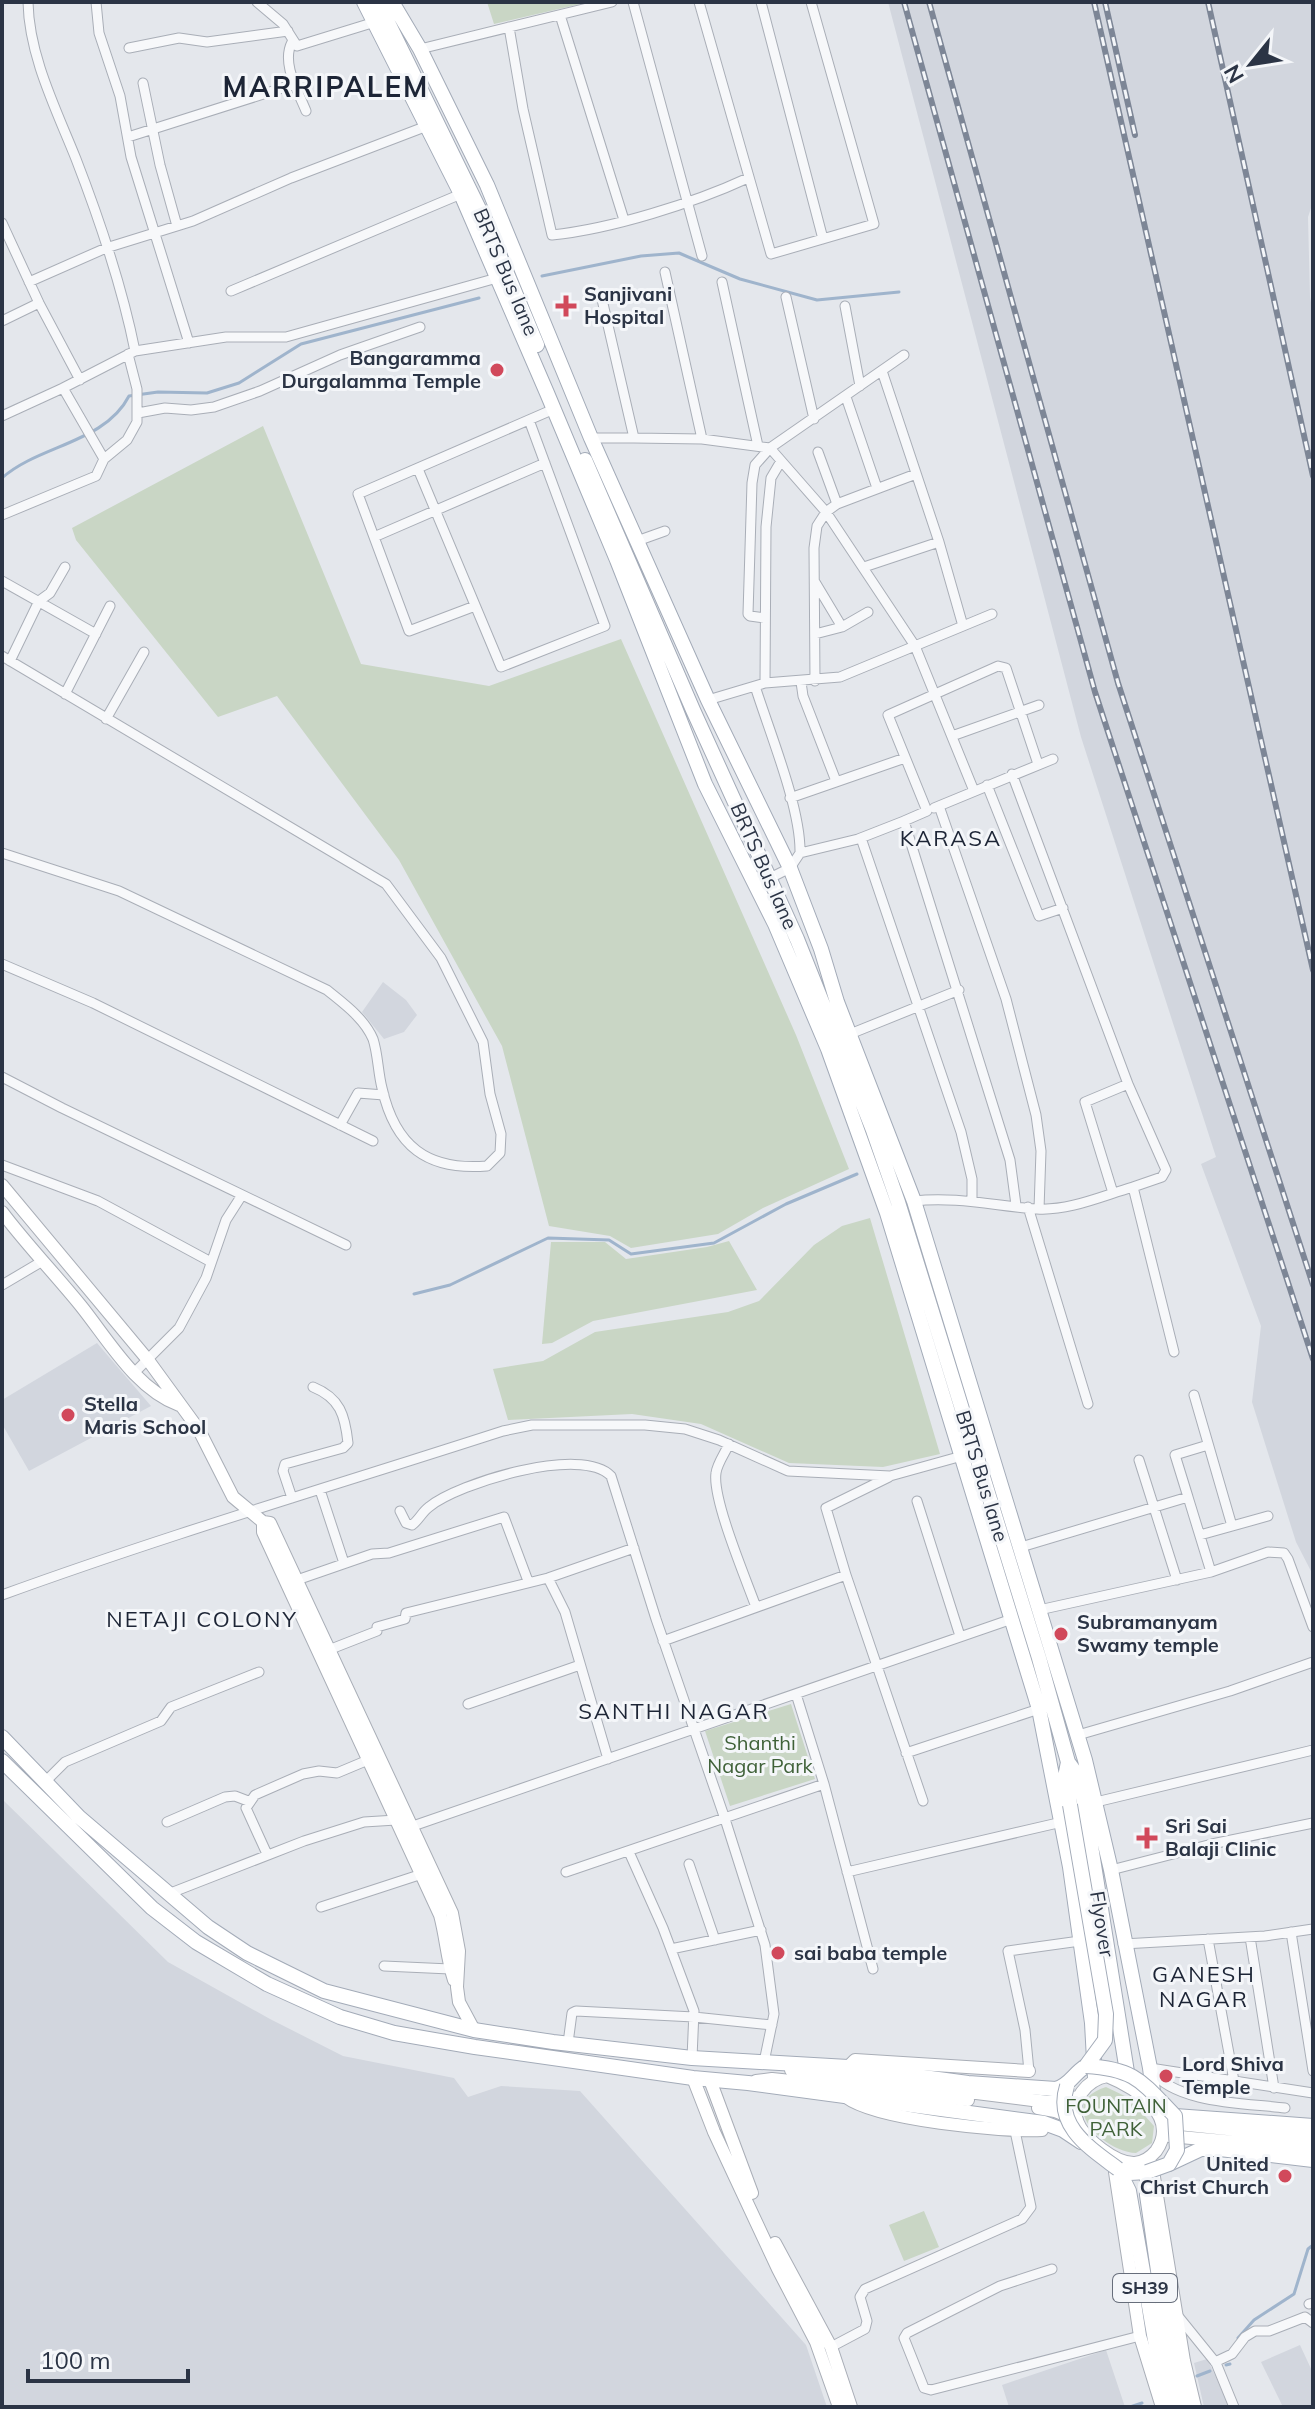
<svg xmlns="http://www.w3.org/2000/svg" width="1315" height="2409" font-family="Mulish,sans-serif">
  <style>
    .built { fill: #d2d6de }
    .green { fill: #c9d6c5 }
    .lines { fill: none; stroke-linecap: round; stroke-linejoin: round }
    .stream { stroke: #9fb4cc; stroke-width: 3 }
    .street-casing { stroke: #a9aeb7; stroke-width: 11 }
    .secondary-casing { stroke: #a9aeb7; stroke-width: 14 }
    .primary-casing { stroke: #a3abb8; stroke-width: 16 }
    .street { stroke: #f7f8fa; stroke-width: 9 }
    .secondary { stroke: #fff; stroke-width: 12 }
    .primary { stroke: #fff; stroke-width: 14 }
    .rail-casing { stroke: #7d8696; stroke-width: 6 }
    .rail { stroke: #f4f6f9; stroke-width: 3; stroke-dasharray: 9; stroke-linecap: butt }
    .primary-bridge-casing { stroke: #a3abb8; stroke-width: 16; stroke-linecap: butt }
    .primary-bridge { stroke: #fff; stroke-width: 14 }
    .poi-dot { fill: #d1495b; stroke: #f4f6f9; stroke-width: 3 }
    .labels { text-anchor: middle; stroke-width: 6; stroke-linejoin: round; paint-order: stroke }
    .shield { fill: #f4f6f9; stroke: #676e7b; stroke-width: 2 }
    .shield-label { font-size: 18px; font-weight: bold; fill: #2b3445 }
    .street-label { font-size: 20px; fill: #2b3445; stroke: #f4f6f9 }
    .poi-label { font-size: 20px; font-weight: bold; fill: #2b3445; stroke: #f4f6f9; text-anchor: start }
    .park-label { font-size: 20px; fill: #3f6138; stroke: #f4f6f9 }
    .neighbourhood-label { font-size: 22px; letter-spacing: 2px; fill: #1d2536; stroke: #f4f6f9 }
    .district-label { font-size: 28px; font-weight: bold; letter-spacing: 2px; fill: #1d2536; stroke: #f4f6f9 }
  </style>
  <rect width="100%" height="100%" fill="#e4e7ec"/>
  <path class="built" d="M 888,2 L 1313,2 L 1313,202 L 1308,217 L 1310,297 L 1313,314 L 1313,1575 L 1296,1542 L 1252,1402 L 1261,1326 L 1201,1164 L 1216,1157 L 1081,737 Z
    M 383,982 L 406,1000 L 417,1015 L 404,1032 L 384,1039 L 362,1012 Z
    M 97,1343 L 151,1406 L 29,1471 L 2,1424 L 2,1400 Z
    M 2,1799 L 168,1962 L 270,2019 L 343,2056 L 454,2078 L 468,2097 L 501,2086 L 580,2091 L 806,2345 L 827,2407 L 2,2407 Z
    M 1300,2345 L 1313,2373 L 1313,2407 L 1283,2407 L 1261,2362 Z
    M 1106,2350 L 1125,2407 L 1009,2407 L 1002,2385 Z
    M 1207,2359 L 1216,2377 L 1229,2407 L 1204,2407 L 1194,2363 Z"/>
  <path class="green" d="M 487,2 L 589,2 L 494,24 Z
    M 263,426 L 361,664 L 489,686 L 621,639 L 796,1035 L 849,1169 L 763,1208 L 718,1234 L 631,1248 L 610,1236 L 549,1226 L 502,1046 L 399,860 L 277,696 L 218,717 L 76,540 L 72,528 Z
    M 870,1218 L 940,1454 L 883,1467 L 789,1463 L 701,1424 L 632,1414 L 508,1420 L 493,1369 L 543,1361 L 595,1332 L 728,1312 L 759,1301 L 814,1245 L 842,1226 Z
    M 729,1241 L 757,1290 L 593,1321 L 552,1343 L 542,1344 L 551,1242 L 605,1242 L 626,1259 L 707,1247 Z
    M 791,1704 L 815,1779 L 730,1806 L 705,1731 Z
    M 1106,2087 L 1129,2098 L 1154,2126 L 1152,2143 L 1136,2153 C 1105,2152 1053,2104 1106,2087 Z
    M 924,2211 L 939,2247 L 904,2261 L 889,2225 Z"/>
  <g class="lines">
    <path class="stream" d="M 542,276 L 641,256 L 679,253 L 740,279 L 817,300 L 899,292
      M 2,478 C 39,445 105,443 129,396 L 158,392 L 207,393 L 239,383 L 301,344 L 479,298
      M 414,1294 L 450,1285 L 548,1238 L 609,1240 L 631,1254 L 714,1243 L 786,1204 L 857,1174
      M 1238,2338 L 1254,2320 L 1294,2294 L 1308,2249 L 1313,2245
      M 1226,2365 L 1230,2364
      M 1197,2376 L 1210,2371
      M 1130,2407 L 1142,2403"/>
    <g class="street-casing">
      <path id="street" d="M 28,2 C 29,56 56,109 76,159 C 100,221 122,286 135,351
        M 96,2 L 99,33 L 120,96 L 131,157 L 189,343
        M 257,2 L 283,24 L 297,46 L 375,22
        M 633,2 L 702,256
        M 699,2 L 771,254 L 874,224 L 811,2
        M 761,2 L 823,239
        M 560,15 L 624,220
        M 509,27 L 523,109 L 552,235 C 611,229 694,203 748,178
        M 292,42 C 281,63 298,91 306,111
        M 129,48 L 179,38 L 207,42 L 288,31
        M 420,49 L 612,2
        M 143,83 L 160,165 L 177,226
        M 128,137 L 295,84
        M 2,223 L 39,303 L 80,380
        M 665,272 L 702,439
        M 29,282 L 106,248 L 193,221 L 291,178 L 427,126
        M 722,282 L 758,446
        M 231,291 L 461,194
        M 601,295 L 634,438 L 702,439 L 770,448 L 826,512 L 915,646 L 974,791
        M 786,297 L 814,419
        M 845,306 L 860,386
        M 2,321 L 39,303
        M 882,371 L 939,542 L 963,626
        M 63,388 L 104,459
        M 846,397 L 877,488
        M 138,413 L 165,408 L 191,410 L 214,407 L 260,391 L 340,355 L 420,327
        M 2,416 L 63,388 L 135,351 L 226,337 L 286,337 L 497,278
        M 591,438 L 634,438
        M 818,452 L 837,504
        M 418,469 L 501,667 L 605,626 L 529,420
        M 2,515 L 96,476 L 104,459 L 127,440 L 137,422 L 137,389 L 128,354
        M 374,537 L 545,463
        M 637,541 L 665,531
        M 864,567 L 939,542
        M 2,581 L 96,634
        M 815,582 L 842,627
        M 475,606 L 409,631 L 358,494 L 554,409
        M 765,618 L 750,616 L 748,614 L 752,483 L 755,465 L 770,448 L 904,355
        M 815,634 L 842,627 L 868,612
        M 2,656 L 386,884 L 441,958 L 483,1042 L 490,1094 L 501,1134 L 500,1153 L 487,1166 C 427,1171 395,1146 382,1088 C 378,1073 378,1054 373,1039 C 364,1018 344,1004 327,990 L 119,891 L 2,853
        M 10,661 L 39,601 L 50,593 L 65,567
        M 815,681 L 814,548 L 817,526 L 826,512 L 837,504 L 916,474
        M 801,682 L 803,696 L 836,781
        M 765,683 L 766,527 L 771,478 L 781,461
        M 755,686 C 769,731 801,808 800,853
        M 65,694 L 110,606
        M 708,700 L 765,683 L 840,677 L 992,614
        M 106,719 L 144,652
        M 952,736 L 1039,705
        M 1012,774 L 1128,1084 L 1166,1170 L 1162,1177 L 1133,1187
        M 987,785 L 1039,916 L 1063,908
        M 790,798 L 905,758
        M 939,806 L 1006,999 L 1036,1115 L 1041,1151 L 1039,1209
        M 934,808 L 1053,759
        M 904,821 L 927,811 L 888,715 L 998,666 L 1006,668 L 1038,764
        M 861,838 L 961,1132 L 972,1179 L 972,1201
        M 768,879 L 790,868 L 800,853 L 858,839 L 904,821 L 1010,1160 L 1016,1205
        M 2,964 L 93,1003 L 373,1141
        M 850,1034 L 959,990
        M 2,1077 L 62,1108 L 346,1245
        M 340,1125 L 358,1093 L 384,1095
        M 2,1165 L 98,1201 L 211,1262
        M 1113,1193 L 1085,1102 L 1128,1084
        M 914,1201 C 955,1196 996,1206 1037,1209 C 1069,1211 1102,1196 1133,1187 L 1174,1352
        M 1028,1207 L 1088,1404
        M 2,1285 L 41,1262
        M 134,1373 L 179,1328 L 206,1278 L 226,1220 L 242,1195
        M 1194,1395 L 1232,1526
        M 729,1444 C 725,1453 717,1464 716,1473 C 712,1499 746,1579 756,1607
        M 1139,1460 L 1177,1580
        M 320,1490 L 344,1563
        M 1188,1497 L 1211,1572
        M 292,1498 L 283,1471 L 285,1464 L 343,1448 L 348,1443 C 345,1415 340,1398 313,1387
        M 917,1501 L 960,1636
        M 400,1511 L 406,1523 L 412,1525 C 419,1520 422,1512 429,1507 C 458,1483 582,1445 611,1476 L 656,1619 L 725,1819 L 765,1945 L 774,2014 L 764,2062
        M 1200,1535 L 1268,1516
        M 1021,1547 L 1188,1497 L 1175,1455 L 1208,1445
        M 846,1575 L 826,1508 L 889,1477
        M 548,1578 L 565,1612 L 608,1759
        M 297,1580 L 372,1554 L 389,1553 L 504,1517 L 528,1581
        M 2,1595 C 167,1535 336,1485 503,1431 L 532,1425 L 645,1425 L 685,1429 L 719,1440 L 788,1471 L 890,1476 L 962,1456
        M 1039,1610 L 1211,1572 L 1268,1552 L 1284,1553 L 1288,1559 L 1313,1627
        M 663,1641 L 846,1575 L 923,1801
        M 331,1649 L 377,1631 L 377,1627 L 405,1619 L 406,1613 L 548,1578 L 634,1548
        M 796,1694 L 824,1784 L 873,1969
        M 468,1704 L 580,1665
        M 1078,1735 L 1230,1691 L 1313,1662
        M 906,1753 L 1039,1709
        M 46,1781 L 65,1762 L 161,1721 L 171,1707 L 259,1672
        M 1096,1802 L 1313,1750
        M 167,1822 L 225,1797 L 235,1796 L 248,1801
        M 629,1852 L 663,1928 L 694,2011 L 692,2058
        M 267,1854 L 246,1808 L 255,1795 L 303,1774 L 319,1771 L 337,1773 L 368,1760
        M 689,1864 L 715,1940
        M 1111,1870 L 1212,1844 L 1313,1823
        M 566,1872 L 824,1784
        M 847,1872 L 1062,1822
        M 168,1894 L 304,1841 L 364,1822 L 396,1820 L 413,1826 L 1012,1619
        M 321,1907 L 422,1874
        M 1291,1932 L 1313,2071
        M 1250,1937 L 1274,2088
        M 1208,1939 L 1234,2081
        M 1123,1944 L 1265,1936 L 1313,1929
        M 671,1949 L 761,1930
        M 384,1966 L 450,1969
        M 568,2043 L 572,2013 L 576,2011 L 694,2017 L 772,2025
        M 1150,2068 L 1313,2093
        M 1029,2071 L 1025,2030 L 1008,1951 L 1080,1941
        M 1152,2071 C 1176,2104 1247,2103 1285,2108
        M 1052,2269 L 1000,2286 L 907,2333 L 904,2338 L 924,2388 L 931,2390 L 1140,2336
        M 1309,2304 L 1313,2303
        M 1178,2316 L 1216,2363 L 1234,2407
        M 831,2347 L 865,2329 L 867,2321 L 860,2297 L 865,2289 L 1022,2219 L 1031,2207 L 1015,2131
        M 1215,2362 L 1232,2354 L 1245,2337 L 1255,2331 L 1269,2331 L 1305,2317 L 1313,2323"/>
    </g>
    <g class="secondary-casing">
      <path id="secondary" d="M 2,1185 L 148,1360 L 199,1430 L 233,1497 L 263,1522 L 270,1523 L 452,1913 L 459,1951 L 457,1987 L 459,2002 L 474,2030
        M 2,1212 C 27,1245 55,1274 81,1306 C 109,1341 136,1389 179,1405
        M 263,1522 L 263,1532 L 440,1915 C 446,1937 447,1959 454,1980
        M 848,2067 L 855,2060 L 1029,2071
        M 791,2070 L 1048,2102 L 1079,2097
        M 1107,2076 C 1134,2087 1181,2116 1156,2151 C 1151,2157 1144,2162 1135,2163 C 1116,2164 1084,2139 1077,2121 C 1070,2100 1087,2080 1107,2076 Z
        M 693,2078 L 714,2132 L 778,2269 L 816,2342 L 839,2407
        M 710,2080 L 752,2193
        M 756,2081 L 772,2079 L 968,2100
        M 846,2097 C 876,2120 1002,2132 1042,2130
        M 1038,2108 L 1055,2111 L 1077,2120
        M 1169,2123 L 1313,2138
        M 1169,2136 L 1313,2149
        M 1152,2165 L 1184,2361 L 1195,2407
        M 1115,2172 L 1140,2336 L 1162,2407
        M 775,2243 L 831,2347 L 851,2407"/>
    </g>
    <g class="primary-casing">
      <path id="primary" d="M 364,2 L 461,194 L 547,393 L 617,560 L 705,784 L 775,924 L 828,1049 L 887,1213 L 1039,1709 L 1070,1867 L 1092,2023 L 1095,2078
        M 378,2 L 485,221 L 537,345
        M 392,2 L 420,49 L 487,185 L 591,438 L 708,700 L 790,868 L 821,949 L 837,1002 L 914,1201 L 1085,1760 L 1111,1870 L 1150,2068 L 1155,2107
        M 585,460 L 693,710 L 797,939 L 873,1130 L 898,1202 L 1039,1658 L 1068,1762 L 1078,1776 L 1084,1802 L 1127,2072
        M 2,1737 L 79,1817 L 208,1927 L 247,1953 L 324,1991 L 474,2030 L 553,2042 L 692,2058 L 848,2067 L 968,2083 L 1056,2089 C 1070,2085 1074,2073 1086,2066
        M 2,1761 L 152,1908 L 196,1942 L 267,1984 L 340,2017 L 394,2033 L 475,2047 L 693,2078 L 748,2083 L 1044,2123 L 1063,2130 L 1081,2142
        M 1068,1762 L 1065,1777 L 1070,1805
        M 1175,2116 L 1313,2126
        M 1169,2164 L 1201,2149 L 1220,2149 L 1313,2160
        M 1118,2169 L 1130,2173 L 1147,2172 L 1147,2195 L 1168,2339 L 1184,2407
        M 1118,2169 L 1129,2191 L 1156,2346 L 1172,2407"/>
    </g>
    <use href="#street" class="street"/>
    <use href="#secondary" class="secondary"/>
    <use href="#primary" class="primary"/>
    <g class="rail-casing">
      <path id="rail" d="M 904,2 L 1095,692 L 1313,1359
        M 929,2 L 1118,683 L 1313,1285
        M 1094,2 L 1313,970
        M 1105,2 L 1135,135
        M 1208,2 L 1313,476"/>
    </g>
    <use href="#rail" class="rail"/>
    <g class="primary-bridge-casing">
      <path id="primary-bridge" d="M 1070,1805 L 1106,2014 L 1105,2040 L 1086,2066
        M 1086,2066 C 1136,2069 1142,2082 1175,2116 L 1177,2150 L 1169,2164 L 1147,2172
        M 1067,2086 C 1054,2126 1090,2148 1118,2169"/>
    </g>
    <use href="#primary-bridge" class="primary-bridge"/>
  </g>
  <g class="poi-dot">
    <path d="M562 294h8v8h8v8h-8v8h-8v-8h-8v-8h8z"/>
    <circle cx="497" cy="370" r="8"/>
    <circle cx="68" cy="1415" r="8"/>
    <circle cx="1061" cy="1634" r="8"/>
    <path d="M1143 1826h8v8h8v8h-8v8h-8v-8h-8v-8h8z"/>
    <circle cx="778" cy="1953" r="8"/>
    <circle cx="1166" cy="2076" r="8"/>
    <circle cx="1285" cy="2176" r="8"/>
  </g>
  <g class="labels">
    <rect class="shield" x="1113" y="2274" width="64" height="28" rx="6"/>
    <g class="shield-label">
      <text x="1145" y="2294">SH39</text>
    </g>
    <g class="street-label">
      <text transform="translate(506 272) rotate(67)" y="7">BRTS Bus lane</text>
      <text transform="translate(764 866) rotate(66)" y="7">BRTS Bus lane</text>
      <text transform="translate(982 1476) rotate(73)" y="7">BRTS Bus lane</text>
      <text transform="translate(1102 1924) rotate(81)" y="7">Flyover</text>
    </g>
    <g class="poi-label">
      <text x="584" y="301">Sanjivani<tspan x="584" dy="23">Hospital</tspan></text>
      <text x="481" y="365" text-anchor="end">Bangaramma<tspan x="481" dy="23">Durgalamma Temple</tspan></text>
      <text x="84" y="1411">Stella<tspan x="84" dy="23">Maris School</tspan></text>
      <text x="1077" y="1629">Subramanyam<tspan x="1077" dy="23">Swamy temple</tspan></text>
      <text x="1165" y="1833">Sri Sai<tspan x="1165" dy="23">Balaji Clinic</tspan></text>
      <text x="794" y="1960">sai baba temple</text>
      <text x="1182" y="2071">Lord Shiva<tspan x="1182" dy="23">Temple</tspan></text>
      <text x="1269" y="2171" text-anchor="end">United<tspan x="1269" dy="23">Christ Church</tspan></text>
    </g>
    <g class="park-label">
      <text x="760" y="1750">Shanthi<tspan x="760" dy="23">Nagar Park</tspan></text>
      <text x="1116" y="2113">FOUNTAIN<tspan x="1116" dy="23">PARK</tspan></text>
    </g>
    <g class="neighbourhood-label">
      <text x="951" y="846">KARASA</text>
      <text x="202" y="1627">NETAJI COLONY</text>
      <text x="674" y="1719">SANTHI NAGAR</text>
      <text x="1204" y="1982">GANESH<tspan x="1204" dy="25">NAGAR</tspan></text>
    </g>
    <g class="district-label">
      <text x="326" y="97">MARRIPALEM</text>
    </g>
  </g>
  <rect width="1315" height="2409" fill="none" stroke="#2b3445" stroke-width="8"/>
  <g transform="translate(1251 64) rotate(240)" stroke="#f4f6f9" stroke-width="6" paint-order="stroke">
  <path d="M0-6L14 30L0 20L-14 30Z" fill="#2b3445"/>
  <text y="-12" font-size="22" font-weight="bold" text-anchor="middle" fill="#2b3445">N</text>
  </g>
  <path d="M28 2369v12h160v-12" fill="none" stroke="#2b3445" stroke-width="4"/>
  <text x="40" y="2369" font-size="24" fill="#2b3445" stroke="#f4f6f9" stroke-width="6" paint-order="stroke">100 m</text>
</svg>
